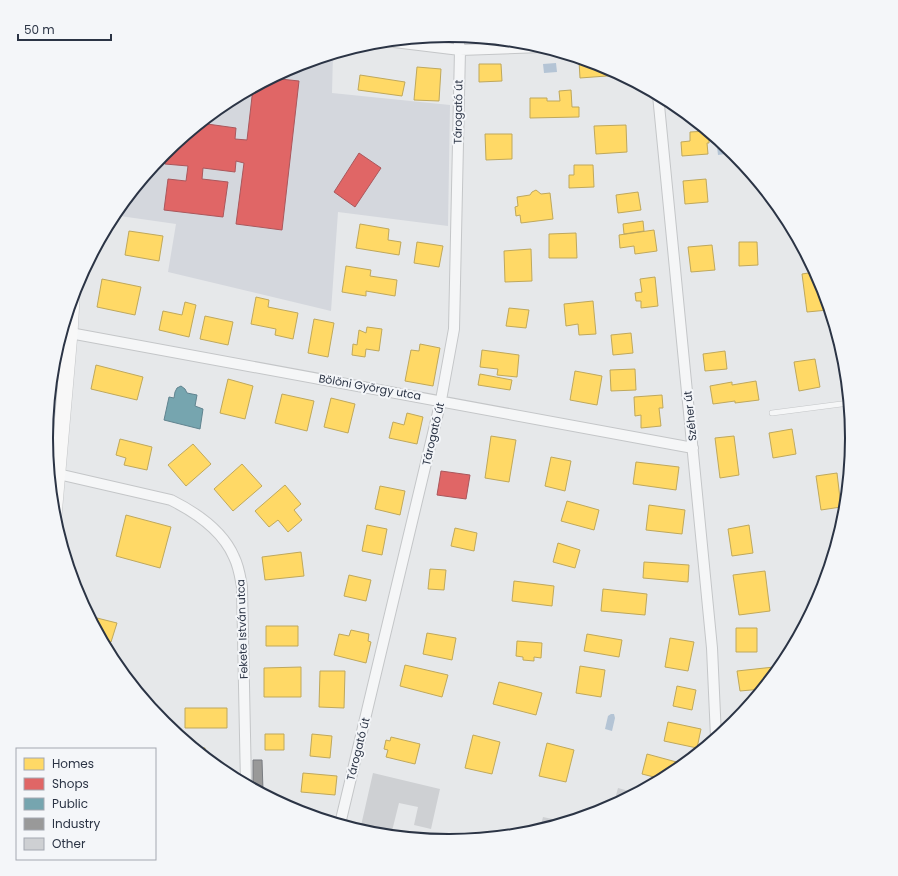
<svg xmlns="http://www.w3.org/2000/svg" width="898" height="876" font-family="Poppins,sans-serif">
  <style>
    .built { fill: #d4d7dd }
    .water { fill: #b4c4d5 }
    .homes { fill: #ffd966; stroke: #bfa85c }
    .shops { fill: #e06666; stroke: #aa575c }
    .public { fill: #76a5af; stroke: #60838f }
    .industry { fill: #999; stroke: #787b80 }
    .building { fill: #ced0d3 }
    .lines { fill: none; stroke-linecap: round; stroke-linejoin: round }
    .service-casing { stroke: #c4c6c8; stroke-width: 6 }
    .minor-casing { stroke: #c4c6c8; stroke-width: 12 }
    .secondary-casing { stroke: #c4c6c8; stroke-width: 16 }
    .service { stroke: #f5f6f7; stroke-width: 5 }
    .minor { stroke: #f5f6f7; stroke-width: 10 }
    .secondary { stroke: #f8f8f8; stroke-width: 15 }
    .labels { text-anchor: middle; stroke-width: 4; stroke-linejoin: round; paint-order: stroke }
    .street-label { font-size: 11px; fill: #2b3445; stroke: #f4f6f9 }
    .rim { fill: none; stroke: #2b3445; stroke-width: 2 }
  </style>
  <rect width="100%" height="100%" fill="#e6e8ea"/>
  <path class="built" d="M 333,54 L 332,93 L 450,105 L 448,226 L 338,212 L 331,311 L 168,272 L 176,224 L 113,215 L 114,214 L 164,153 L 225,103 L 295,66 Z"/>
  <path class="water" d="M 556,63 L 557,72 L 544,73 L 543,64 Z
    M 716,138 L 724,145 L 725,154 L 718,155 Z
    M 611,714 L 614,714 L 615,718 L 612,731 L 605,729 L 608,716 Z"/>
  <path class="homes" d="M 579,61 L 587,61 L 603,66 L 620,75 L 580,78 Z
    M 479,64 L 501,64 L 502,81 L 479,82 Z
    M 417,67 L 441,69 L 439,101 L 414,100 Z
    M 360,75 L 405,82 L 402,96 L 358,90 Z
    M 571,90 L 572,107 L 579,107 L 579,117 L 530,118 L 530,98 L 547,98 L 547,101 L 560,101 L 559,91 Z
    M 626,125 L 627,152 L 596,154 L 594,126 Z
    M 707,131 L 709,132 L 709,143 L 707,143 L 708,154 L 682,156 L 681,142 L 690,141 L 690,132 Z
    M 485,134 L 512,134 L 512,159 L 486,160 Z
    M 574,165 L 593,165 L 594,187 L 569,188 L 569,175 L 574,175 Z
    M 706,179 L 708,202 L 685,204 L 683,181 Z
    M 536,190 L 541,194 L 550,193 L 553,219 L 521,223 L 520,215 L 516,216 L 515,207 L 518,206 L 517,197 L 530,195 L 532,192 Z
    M 638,192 L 641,210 L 618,213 L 616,195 Z
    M 643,221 L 644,231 L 624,234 L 623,224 Z
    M 360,224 L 389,229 L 388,240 L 401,242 L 399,255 L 356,248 Z
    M 654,230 L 657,251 L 635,254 L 634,246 L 620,248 L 619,235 Z
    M 129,231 L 163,236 L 159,261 L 125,255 Z
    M 576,233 L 577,258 L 549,258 L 549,234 Z
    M 417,242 L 443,246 L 439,267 L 414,263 Z
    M 739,242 L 757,242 L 758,265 L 739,266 Z
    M 712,245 L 715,270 L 691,272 L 688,247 Z
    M 531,249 L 532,281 L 505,282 L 504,251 Z
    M 346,266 L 371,270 L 370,276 L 397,280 L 395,296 L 366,291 L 366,296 L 342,292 Z
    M 815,272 L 821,284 L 828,310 L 807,312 L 802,274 Z
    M 655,277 L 658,306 L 641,308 L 641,301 L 636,301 L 635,293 L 642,292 L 640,279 Z
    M 102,279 L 141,287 L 135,315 L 97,307 Z
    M 256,297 L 269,300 L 268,307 L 298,313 L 293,339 L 275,335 L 276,329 L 251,324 Z
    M 593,301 L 596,334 L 579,335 L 578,324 L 566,326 L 564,304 Z
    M 185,302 L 196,305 L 189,337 L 159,330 L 163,311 L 182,315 Z
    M 509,308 L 529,310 L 526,328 L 506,326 Z
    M 205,316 L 233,322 L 228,345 L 200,339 Z
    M 314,319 L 334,323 L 328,357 L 308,353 Z
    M 367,327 L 382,329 L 379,351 L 366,349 L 365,357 L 352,355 L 353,344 L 357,345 L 359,330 L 366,333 Z
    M 631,333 L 633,353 L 613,355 L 611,335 Z
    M 420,344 L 440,348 L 433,386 L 405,381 L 411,350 L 419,351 Z
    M 482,350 L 519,355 L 517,377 L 497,375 L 498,369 L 480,367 Z
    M 725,351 L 727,369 L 705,371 L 703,354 Z
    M 815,359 L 820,387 L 799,391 L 794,362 Z
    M 96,365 L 143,377 L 137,400 L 91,389 Z
    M 635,369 L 636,390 L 611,391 L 610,370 Z
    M 575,371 L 602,376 L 597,405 L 570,400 Z
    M 480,374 L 512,380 L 510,390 L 478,385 Z
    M 228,379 L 253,386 L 245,419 L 220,413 Z
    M 756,381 L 759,400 L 735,403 L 735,401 L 713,404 L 710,386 L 732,382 L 732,385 Z
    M 282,394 L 314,401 L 307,431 L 275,423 Z
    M 662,395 L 663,408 L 659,408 L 661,426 L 641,428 L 641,415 L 635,416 L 634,397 Z
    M 331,398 L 355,404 L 348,433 L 324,427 Z
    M 407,413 L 423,417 L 417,444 L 389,438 L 393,422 L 404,425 Z
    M 792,429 L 796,454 L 773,458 L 769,433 Z
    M 491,436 L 516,440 L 509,482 L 485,478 Z
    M 734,436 L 739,475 L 720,478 L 715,438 Z
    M 120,439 L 152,447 L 147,470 L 124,465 L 126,458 L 116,455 Z
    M 193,444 L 211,464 L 186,486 L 168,465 Z
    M 551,457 L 571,461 L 565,491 L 545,486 Z
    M 636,462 L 679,467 L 676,490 L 633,484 Z
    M 242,464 L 262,486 L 233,511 L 214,489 Z
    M 837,473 L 841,507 L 821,510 L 816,476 Z
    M 285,485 L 301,504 L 294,510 L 302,520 L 288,532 L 278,520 L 269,527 L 255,511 Z
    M 380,486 L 405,491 L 400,515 L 375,509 Z
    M 567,501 L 599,510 L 594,530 L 561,521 Z
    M 649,505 L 685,510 L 682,534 L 646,530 Z
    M 126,515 L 171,527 L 160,568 L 116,556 Z
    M 367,525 L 387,529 L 382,555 L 362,551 Z
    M 749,525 L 753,553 L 732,556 L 728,529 Z
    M 455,528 L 477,533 L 474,551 L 451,546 Z
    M 558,543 L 580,550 L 575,568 L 553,562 Z
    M 301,552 L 304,576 L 265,580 L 262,557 Z
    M 644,562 L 689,565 L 688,582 L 643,578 Z
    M 430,569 L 446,570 L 444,590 L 428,589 Z
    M 765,571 L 770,611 L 739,615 L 733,575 Z
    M 349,575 L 371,580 L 366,601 L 344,596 Z
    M 514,581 L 554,586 L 552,606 L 512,601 Z
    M 603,589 L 647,594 L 645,615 L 601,611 Z
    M 89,616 L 117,623 L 111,642 L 102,640 Z
    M 266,626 L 298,626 L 298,646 L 266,646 Z
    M 736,628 L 757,628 L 757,652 L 736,652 Z
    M 351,630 L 369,634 L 368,641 L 371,642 L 366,663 L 334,655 L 339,634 L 349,636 Z
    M 427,633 L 456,638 L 452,660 L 423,654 Z
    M 587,634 L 622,640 L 619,657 L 584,651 Z
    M 670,638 L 694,642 L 688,671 L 665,667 Z
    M 517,641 L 542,643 L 541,658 L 534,657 L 534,661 L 523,660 L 523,657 L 516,656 Z
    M 405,665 L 448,675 L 442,697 L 400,686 Z
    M 580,666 L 605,670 L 601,697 L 576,693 Z
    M 301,667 L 301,697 L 264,697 L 264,668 Z
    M 774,667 L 775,673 L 762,689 L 740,691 L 737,671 Z
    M 320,671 L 345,671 L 344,708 L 319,707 Z
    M 499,682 L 542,693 L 536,715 L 493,704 Z
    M 677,686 L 696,690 L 692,710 L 673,706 Z
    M 185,708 L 227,708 L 227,728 L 185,728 Z
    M 668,722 L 701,729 L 697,748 L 664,741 Z
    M 265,734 L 284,734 L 284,750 L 265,750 Z
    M 312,734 L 332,736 L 330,758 L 310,756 Z
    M 473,735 L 500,742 L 492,774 L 465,768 Z
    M 391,737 L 420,744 L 415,764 L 386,757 L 388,750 L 384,749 L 386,740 L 390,741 Z
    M 547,743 L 574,750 L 566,782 L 539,776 Z
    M 191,745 L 198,745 L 199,748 L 205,748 L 205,757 Z
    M 647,754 L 684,764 L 673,773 L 662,779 L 642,774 Z
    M 303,773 L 337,776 L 335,795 L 301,792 Z
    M 294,810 L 316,812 L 316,817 L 295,810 Z"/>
  <path class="shops" d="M 271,78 L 299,81 L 282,230 L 236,224 L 244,163 L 236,161 L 235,172 L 203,168 L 202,179 L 228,182 L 223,217 L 164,210 L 168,179 L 186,181 L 188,166 L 165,164 L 166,151 L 200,123 L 236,128 L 235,139 L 247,140 L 253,88 Z
    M 359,153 L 381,168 L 355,207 L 334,192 Z
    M 441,471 L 470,475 L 466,499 L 437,495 Z"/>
  <path class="public" d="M 181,386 L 185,389 L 187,393 L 197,395 L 195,406 L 203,409 L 200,429 L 164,420 L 169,397 L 174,398 L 175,392 L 177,388 Z"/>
  <path class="industry" d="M 253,760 L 262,760 L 263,791 L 258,791 L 253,788 Z"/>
  <path class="building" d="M 373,773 L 440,789 L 431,829 L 414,825 L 418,807 L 399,803 L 391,835 L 370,833 L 360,830 Z
    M 618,788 L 636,793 L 614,803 Z
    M 543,817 L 566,822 L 540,829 Z"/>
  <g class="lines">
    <g class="service-casing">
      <path id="service" d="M 772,413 L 849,403"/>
    </g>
    <g class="minor-casing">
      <path id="minor" d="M 386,41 L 460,50 L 542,47
        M 658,95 L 712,648 L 716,737
        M 70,333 L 693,448
        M 58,474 L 171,500 C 195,512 223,531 234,557 C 239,567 240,576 242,587 L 246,784
        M 340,824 L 441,400 L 454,329 L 460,50 L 458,36"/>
    </g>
    <g class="secondary-casing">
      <path id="secondary" d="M 54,516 L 70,333 L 72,299"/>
    </g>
    <use href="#service" class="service"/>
    <use href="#minor" class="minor"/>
    <use href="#secondary" class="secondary"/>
  </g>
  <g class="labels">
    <g class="street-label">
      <text transform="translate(458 112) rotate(-89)" y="4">Tárogató út</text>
      <text transform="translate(370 387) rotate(10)" y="4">Bölöni György utca</text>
      <text transform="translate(690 416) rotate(-96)" y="4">Széher út</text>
      <text transform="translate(433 434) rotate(-77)" y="4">Tárogató út</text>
      <text transform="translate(242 629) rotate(-92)" y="4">Fekete István utca</text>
      <text transform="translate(358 749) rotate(-76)" y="4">Tárogató út</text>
    </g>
  </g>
  <path d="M0 0H898V876H0ZM53 438a396 396 0 1 1 792 0a396 396 0 1 1-792 0Z" fill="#f4f6f9" fill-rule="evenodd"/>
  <path class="rim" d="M53 438a396 396 0 1 1 792 0a396 396 0 1 1-792 0Z"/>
  <rect x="16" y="748" width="140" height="112" fill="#f4f6f9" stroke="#a4a8b1"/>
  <rect x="24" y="758" width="20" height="12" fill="#ffd966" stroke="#a4a8b1"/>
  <text x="52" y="768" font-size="12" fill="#2b3445">Homes</text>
  <rect x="24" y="778" width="20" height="12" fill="#e06666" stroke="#a4a8b1"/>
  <text x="52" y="788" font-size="12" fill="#2b3445">Shops</text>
  <rect x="24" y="798" width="20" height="12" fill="#76a5af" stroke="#a4a8b1"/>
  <text x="52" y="808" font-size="12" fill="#2b3445">Public</text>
  <rect x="24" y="818" width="20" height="12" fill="#999999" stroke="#a4a8b1"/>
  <text x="52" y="828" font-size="12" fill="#2b3445">Industry</text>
  <rect x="24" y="838" width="20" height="12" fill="#ced0d3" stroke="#a4a8b1"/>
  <text x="52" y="848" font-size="12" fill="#2b3445">Other</text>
  <path d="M18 34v6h93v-6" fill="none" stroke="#2b3445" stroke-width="2"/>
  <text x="24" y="34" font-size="12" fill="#2b3445" stroke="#f4f6f9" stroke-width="3" paint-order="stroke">50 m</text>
</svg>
